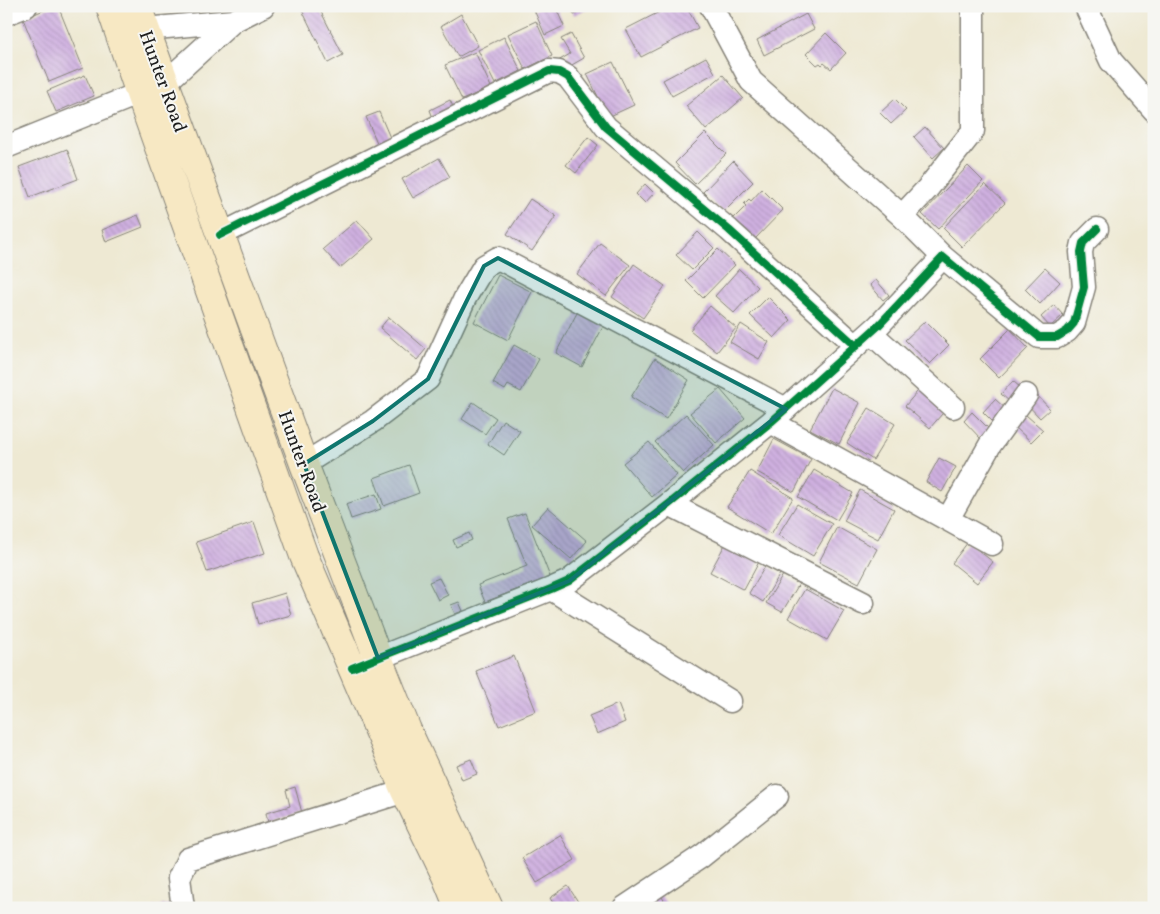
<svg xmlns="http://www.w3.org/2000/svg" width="1160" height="914" font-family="Vollkorn,serif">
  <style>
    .building { fill: url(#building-back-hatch) }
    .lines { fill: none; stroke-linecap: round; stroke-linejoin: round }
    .street-casing { stroke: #858278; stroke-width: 25 }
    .secondary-casing { stroke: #858278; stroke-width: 30 }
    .street { stroke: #fff; stroke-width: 22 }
    .secondary { stroke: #f7e8c3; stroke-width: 28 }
    .cycleway-casing { stroke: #f6f6f2; stroke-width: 11 }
    .cycleway { stroke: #00873e; stroke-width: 8 }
    .marked { fill: #0f766e; fill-opacity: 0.2; stroke: #0f766e; stroke-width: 4; stroke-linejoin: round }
    .labels { text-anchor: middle; stroke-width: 4; stroke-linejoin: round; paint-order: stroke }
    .street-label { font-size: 19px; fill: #1c1c1c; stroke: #f6f6f2 }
  </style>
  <defs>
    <pattern id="building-back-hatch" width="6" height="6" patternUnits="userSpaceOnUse" patternTransform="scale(1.25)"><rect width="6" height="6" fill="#cfb0e0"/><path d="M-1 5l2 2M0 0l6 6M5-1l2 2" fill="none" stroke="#b197c0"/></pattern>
  </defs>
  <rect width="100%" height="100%" fill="#f6f6f2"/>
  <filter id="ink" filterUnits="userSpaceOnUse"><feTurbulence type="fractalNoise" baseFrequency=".02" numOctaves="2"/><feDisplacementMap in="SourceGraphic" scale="10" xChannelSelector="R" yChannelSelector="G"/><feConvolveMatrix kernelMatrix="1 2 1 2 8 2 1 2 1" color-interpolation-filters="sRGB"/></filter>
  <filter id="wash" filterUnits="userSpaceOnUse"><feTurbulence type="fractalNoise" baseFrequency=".0096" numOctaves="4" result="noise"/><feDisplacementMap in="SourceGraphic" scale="20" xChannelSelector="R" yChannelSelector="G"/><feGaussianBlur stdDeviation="1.12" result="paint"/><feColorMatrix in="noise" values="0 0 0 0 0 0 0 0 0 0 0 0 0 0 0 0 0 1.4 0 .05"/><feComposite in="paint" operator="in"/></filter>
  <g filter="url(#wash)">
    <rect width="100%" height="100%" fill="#eee9d3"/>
    <g id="blocks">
      <path class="building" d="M 53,6 L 58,6 L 83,68 L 49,82 L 23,19 Z
        M 305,6 L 318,6 L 343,55 L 328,63 L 301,8 Z
        M 543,6 L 555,6 L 564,26 L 545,35 L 534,10 Z
        M 570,6 L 593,6 L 574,15 Z
        M 671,6 L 686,6 L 698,28 L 641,57 L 626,29 Z
        M 461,14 L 478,46 L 458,57 L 441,26 Z
        M 806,14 L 814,29 L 764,55 L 757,40 Z
        M 536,21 L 552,56 L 525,69 L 508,34 Z
        M 826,33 L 846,53 L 831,69 L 824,63 L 822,65 L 820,63 L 817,65 L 806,54 Z
        M 571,34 L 584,58 L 563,70 L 558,61 L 570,54 L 561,39 Z
        M 504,37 L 521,71 L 495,84 L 478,50 Z
        M 475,52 L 491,87 L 462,100 L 445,65 Z
        M 706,57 L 715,73 L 672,96 L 663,80 Z
        M 613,62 L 634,105 L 608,117 L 587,74 Z
        M 85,75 L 94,96 L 56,112 L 47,91 Z
        M 723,75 L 743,98 L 706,130 L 686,106 Z
        M 895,99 L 906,110 L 891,124 L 880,113 Z
        M 450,100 L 454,109 L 433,118 L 430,110 Z
        M 379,112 L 391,140 L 378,145 L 366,117 Z
        M 925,127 L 944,148 L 933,158 L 914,137 Z
        M 705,133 L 726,154 L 695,184 L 675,163 Z
        M 588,137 L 598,145 L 576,173 L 566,165 Z
        M 67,149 L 78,179 L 30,197 L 19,167 Z
        M 439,158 L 450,177 L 413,198 L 402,179 Z
        M 733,161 L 753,182 L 723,212 L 703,192 Z
        M 968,166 L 983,181 L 938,229 L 922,214 Z
        M 645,184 L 654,193 L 645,203 L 636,194 Z
        M 985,184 L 1005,203 L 962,247 L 943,228 Z
        M 762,189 L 783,210 L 754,240 L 733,219 L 746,206 L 744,204 L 749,199 L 751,201 Z
        M 530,199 L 556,216 L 532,251 L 507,234 Z
        M 138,215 L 143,227 L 106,242 L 102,230 Z
        M 357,220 L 374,239 L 340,268 L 323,249 Z
        M 698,232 L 714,248 L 692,270 L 676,255 Z
        M 600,243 L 630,265 L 606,296 L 577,274 Z
        M 718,249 L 735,265 L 703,298 L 686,281 Z
        M 634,264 L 665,286 L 643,318 L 612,297 Z
        M 1045,268 L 1060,282 L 1040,304 L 1025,289 Z
        M 739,269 L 758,287 L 734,313 L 715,296 Z
        M 498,275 L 532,292 L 508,340 L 474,322 Z
        M 876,280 L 889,295 L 883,300 L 870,285 Z
        M 768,297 L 791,320 L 774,338 L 750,315 Z
        M 1054,305 L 1063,315 L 1050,327 L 1041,317 Z
        M 710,306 L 736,328 L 717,352 L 690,330 Z
        M 578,311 L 604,325 L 582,367 L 556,353 Z
        M 389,317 L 426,349 L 417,360 L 380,328 Z
        M 925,321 L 949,345 L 930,364 L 905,340 Z
        M 741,324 L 769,342 L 759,359 L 730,342 Z
        M 1010,329 L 1028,348 L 999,378 L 980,359 Z
        M 514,345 L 539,359 L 521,392 L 508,385 L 505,390 L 493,383 Z
        M 655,358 L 689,380 L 666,419 L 631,397 Z
        M 1013,381 L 1022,389 L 1010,402 L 1001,394 Z
        M 923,385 L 948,407 L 930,428 L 905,406 Z
        M 832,388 L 860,403 L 839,444 L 810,429 Z
        M 720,389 L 745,418 L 716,443 L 690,413 Z
        M 1034,392 L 1050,409 L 1040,418 L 1024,401 Z
        M 995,399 L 1006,409 L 993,422 L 983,412 Z
        M 473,402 L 496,418 L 485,434 L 462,419 Z
        M 869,408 L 895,424 L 873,460 L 847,443 Z
        M 972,412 L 990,430 L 981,439 L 964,421 Z
        M 686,414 L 714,445 L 683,473 L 655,442 Z
        M 1026,415 L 1043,430 L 1031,442 L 1015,427 Z
        M 503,420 L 520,431 L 504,455 L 488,444 Z
        M 774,439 L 811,459 L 794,492 L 757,472 Z
        M 649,442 L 677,475 L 652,497 L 623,463 Z
        M 939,458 L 956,467 L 942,492 L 926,482 Z
        M 409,465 L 419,493 L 384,506 L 374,478 Z
        M 814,470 L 853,493 L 837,520 L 798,497 Z
        M 750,471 L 793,498 L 771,534 L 727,507 Z
        M 860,490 L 894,509 L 878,539 L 844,521 Z
        M 376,494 L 381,509 L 351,519 L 346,504 Z
        M 797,504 L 832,524 L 813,556 L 778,535 Z
        M 548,507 L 587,541 L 571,559 L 532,525 Z
        M 525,513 L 550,577 L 485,602 L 478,585 L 527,566 L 508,519 Z
        M 254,522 L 265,553 L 207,572 L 196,542 Z
        M 837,527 L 877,549 L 859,583 L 819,562 Z
        M 469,533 L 472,540 L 456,547 L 453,540 Z
        M 728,539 L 761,558 L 744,590 L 710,572 Z
        M 968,542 L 993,562 L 977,583 L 952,563 Z
        M 766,565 L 780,574 L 763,602 L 749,593 Z
        M 783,575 L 799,584 L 782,612 L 766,603 Z
        M 439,578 L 448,595 L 438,600 L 429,582 Z
        M 805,589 L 844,611 L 827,640 L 788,618 Z
        M 285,593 L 291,615 L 258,624 L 252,603 Z
        M 459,602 L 463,611 L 455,614 L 451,605 Z
        M 514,656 L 536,711 L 499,726 L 476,671 Z
        M 618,704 L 625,722 L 597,734 L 589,716 Z
        M 471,759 L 477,774 L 462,780 L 456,765 Z
        M 295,787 L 302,813 L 268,823 L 266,813 L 290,806 L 286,790 Z
        M 560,835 L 575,860 L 537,883 L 522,858 Z
        M 568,886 L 582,908 L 556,908 L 550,898 Z
        M 660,894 L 669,908 L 641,908 Z
        M 171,904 L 171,908 L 153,908 L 152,907 Z"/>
    </g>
  </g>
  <g filter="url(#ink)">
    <use href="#blocks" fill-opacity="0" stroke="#858278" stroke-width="1"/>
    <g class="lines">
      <g class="street-casing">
        <path id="street" d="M 711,6 L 751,81 L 902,216 L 943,257
          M 1087,6 L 1087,9 L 1111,61 L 1154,110
          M 6,14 L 26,6
          M 130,34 L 145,29 L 233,21
          M 6,147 L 165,83 L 233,21 L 263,6
          M 902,216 L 928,188 L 973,131 L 973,6
          M 220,235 L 549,71 L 559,72 L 568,77 L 606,127 L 729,230 L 856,346
          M 871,333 L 953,407
          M 771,422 L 992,544
          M 304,464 L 373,421 L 428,379 L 465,298 L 484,266 L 498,258 L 786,409
          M 669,504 L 863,603
          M 948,519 L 990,445 L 1026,395
          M 551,589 L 730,701
          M 363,664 L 551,589 L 569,581 L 669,504 L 771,422 L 878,326 L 943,257 L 1039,337 L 1057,337 L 1067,331 L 1074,323 L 1084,287 L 1081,252 L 1083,243 L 1097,229
          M 183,908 L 179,878 L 188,859 L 405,791
          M 624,908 L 702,856 L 777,796"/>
      </g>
      <g class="secondary-casing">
        <path id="secondary" d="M 110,6 L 140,94 L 304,556 L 405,791 L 446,876 L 459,908
          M 137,6 L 304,464 L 378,658 L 407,730 L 489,908"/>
      </g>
      <use href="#street" class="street"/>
      <use href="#secondary" class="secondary"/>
      <g class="cycleway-casing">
        <path id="cycleway" d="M 220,235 L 549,71 L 559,72 L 568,77 L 606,127 L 729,230 L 856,346
          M 352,668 L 551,589 L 569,581 L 669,504 L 771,422 L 878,326 L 943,257 L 1039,337 L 1057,337 L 1067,331 L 1074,323 L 1084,287 L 1081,252 L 1083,243 L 1097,229"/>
      </g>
      <use href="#cycleway" class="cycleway"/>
    </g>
  </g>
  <path class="marked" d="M 498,258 L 786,409 L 569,581 L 378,658 L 304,464 L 373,421 L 428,379 L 484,266 Z"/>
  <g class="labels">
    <g class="street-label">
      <text transform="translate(164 81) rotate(70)" y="7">Hunter Road</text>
      <text transform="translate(303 461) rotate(70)" y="7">Hunter Road</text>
    </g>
  </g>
  <rect width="1160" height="914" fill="none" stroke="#f6f6f2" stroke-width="25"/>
</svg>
